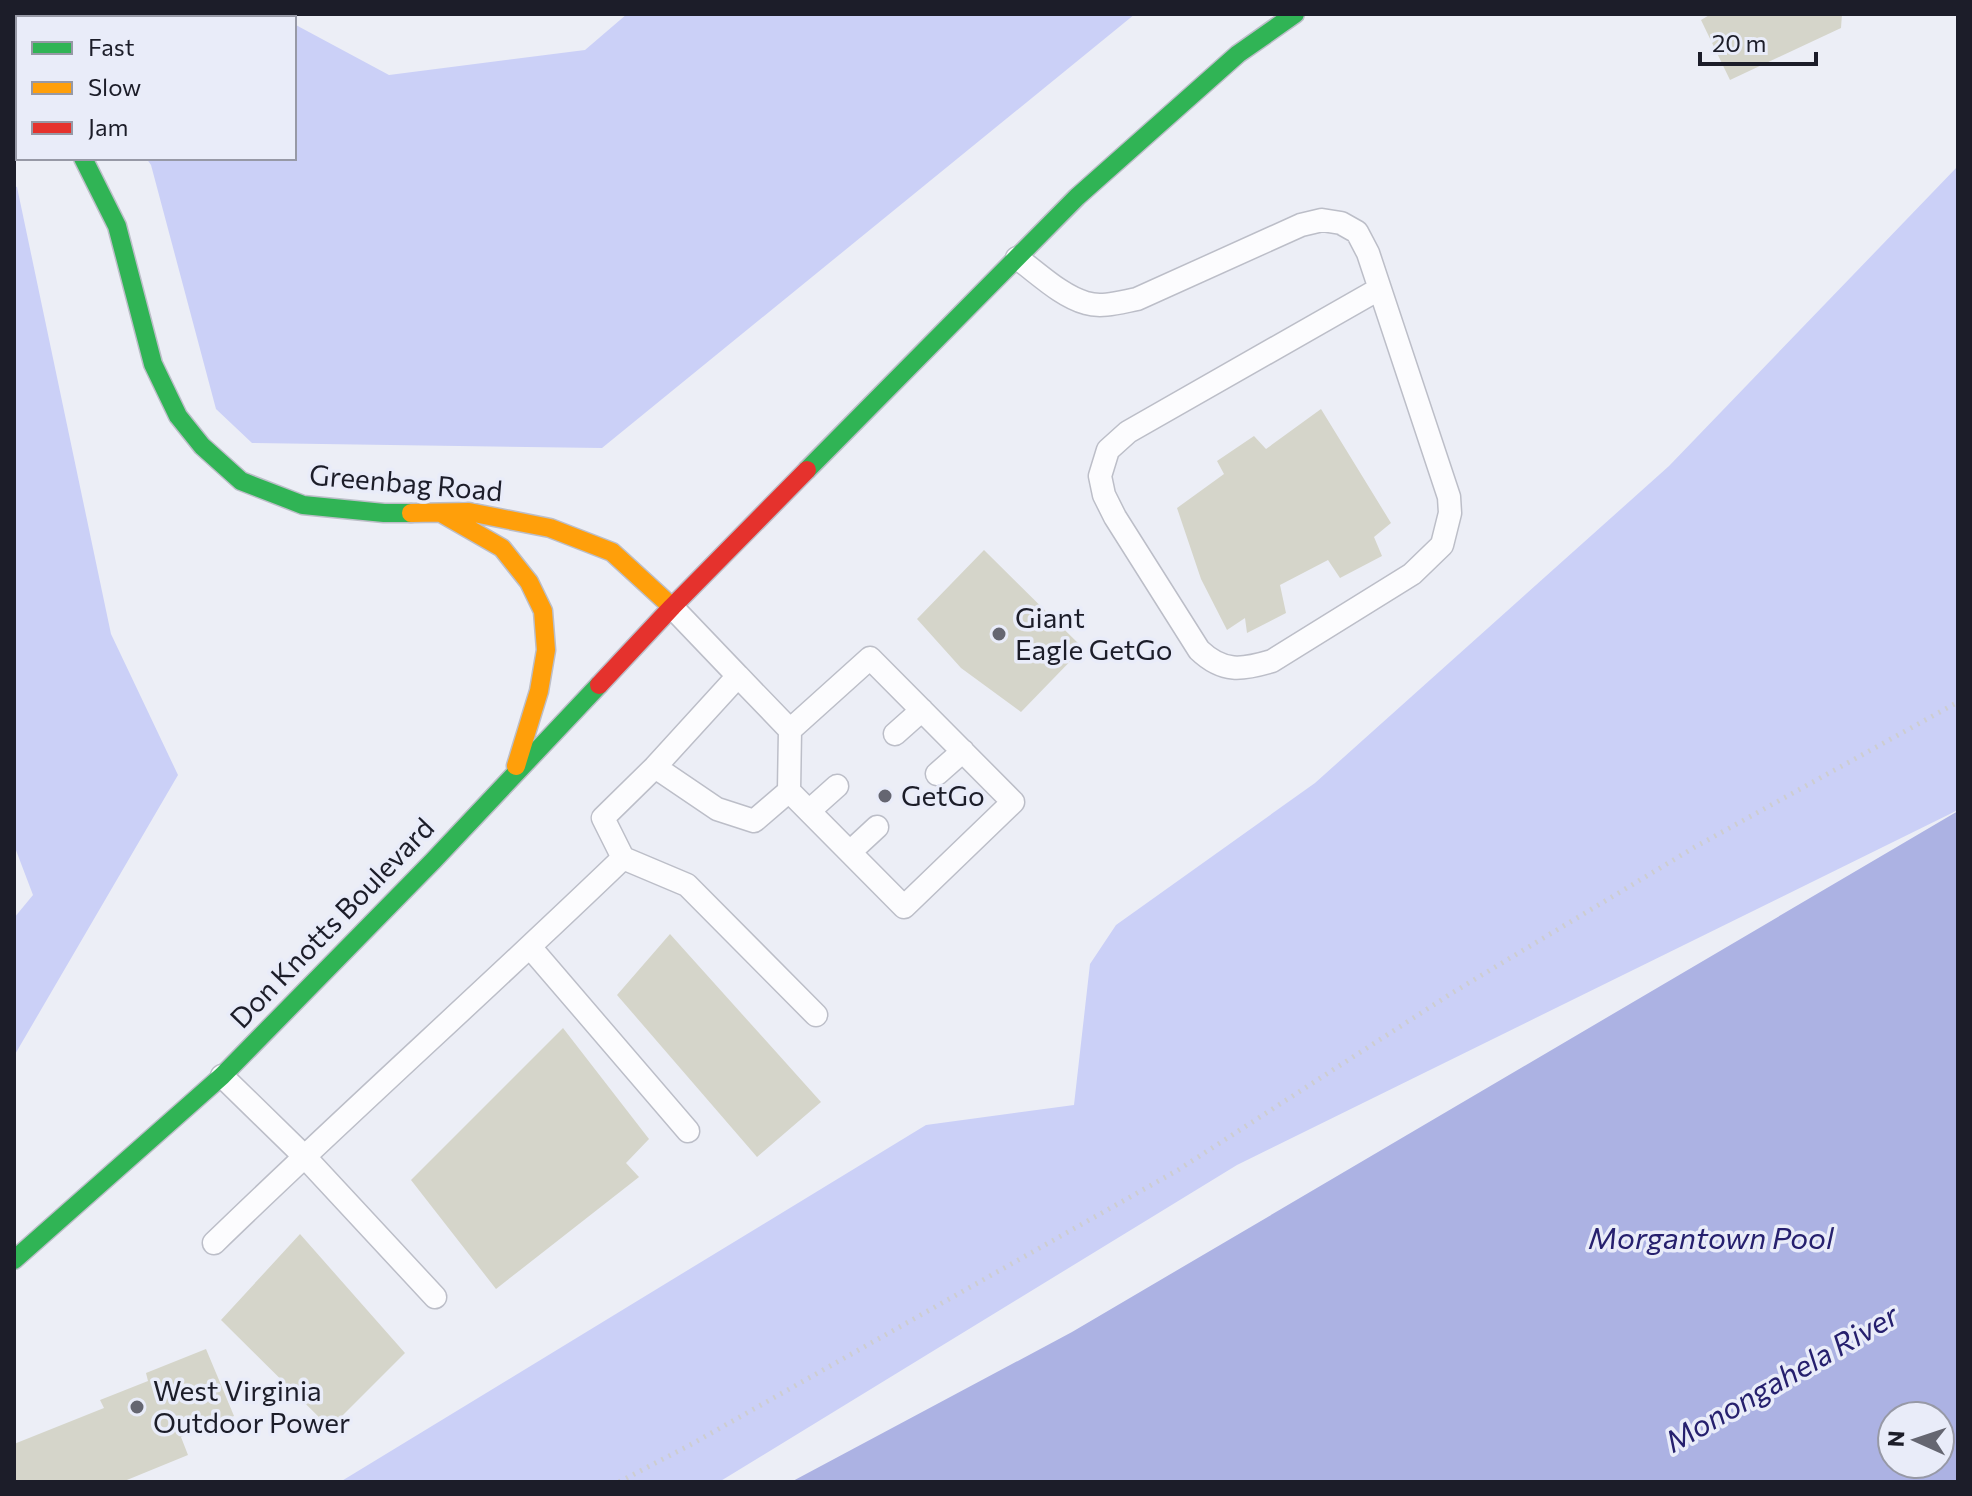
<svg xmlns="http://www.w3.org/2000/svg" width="1972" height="1496" font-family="Commissioner,sans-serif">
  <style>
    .green { fill: #cbd0f7 }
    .water { fill: #acb2e3; fill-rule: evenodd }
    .building { fill: #d5d5ca }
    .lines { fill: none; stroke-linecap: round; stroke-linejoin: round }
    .lane-casing { stroke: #bcbec8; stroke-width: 25 }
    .fast-casing { stroke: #bcbec8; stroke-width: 21 }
    .slow-casing { stroke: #bcbec8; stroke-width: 21 }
    .jam-casing { stroke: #bcbec8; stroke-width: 21 }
    .path { stroke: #cdcdd0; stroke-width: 5; stroke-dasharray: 2 6; stroke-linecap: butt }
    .lane { stroke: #fcfcfe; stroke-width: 22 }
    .fast { stroke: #30b455; stroke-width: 18 }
    .slow { stroke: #ff9f0a; stroke-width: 18 }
    .jam { stroke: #e5322d; stroke-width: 18 }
    .poi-dot { fill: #656671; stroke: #e9ecf9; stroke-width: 3 }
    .labels { text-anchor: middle; stroke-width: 7; stroke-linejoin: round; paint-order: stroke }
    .street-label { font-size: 28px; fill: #1c1d29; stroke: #e9ecf9 }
    .poi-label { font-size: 28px; fill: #1c1d29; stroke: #e9ecf9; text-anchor: start }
    .water-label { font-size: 30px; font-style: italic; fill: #26206e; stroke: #e9ecf9 }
  </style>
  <rect width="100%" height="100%" fill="#eceef6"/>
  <path class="green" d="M 14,14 L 275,14 L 283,18 L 18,18 L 18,25 L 14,24 Z
    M 627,14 L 1135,14 L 602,448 L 252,443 L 216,409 L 151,165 L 146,158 L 294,158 L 294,24 L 389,75 L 585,50 Z
    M 1958,166 L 1958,810 L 1237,1165 L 719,1482 L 340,1482 L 926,1125 L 1074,1105 L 1090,964 L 1116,925 L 1315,783 L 1669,466 Z
    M 14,186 L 17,187 L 111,634 L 178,775 L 14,1056 L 14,918 L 33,895 L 14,845 Z"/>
  <path class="water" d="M 1958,811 L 1958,1482 L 791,1482 L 1072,1332 ZM 1892,1416 L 1940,1416 L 1940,1464 L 1892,1464 Z"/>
  <path class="building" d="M 1711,14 L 1842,14 L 1841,28 L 1730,80 L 1701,20 Z
    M 1321,409 L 1391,523 L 1374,537 L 1382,556 L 1340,578 L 1328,560 L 1280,585 L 1286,613 L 1247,633 L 1245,618 L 1227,630 L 1201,579 L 1177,508 L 1224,474 L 1217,461 L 1254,436 L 1266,449 Z
    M 984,550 L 1083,648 L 1021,712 L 961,668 L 917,619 Z
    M 670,934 L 821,1102 L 757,1157 L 617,995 Z
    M 563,1028 L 649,1139 L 626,1163 L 639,1177 L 496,1289 L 411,1180 Z
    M 300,1234 L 405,1353 L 330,1428 L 221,1320 Z
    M 206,1349 L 234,1416 L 181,1437 L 188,1455 L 122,1482 L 14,1482 L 14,1444 L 104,1408 L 100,1400 L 148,1381 L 146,1373 Z"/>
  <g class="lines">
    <g class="lane-casing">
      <path id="lane" d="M 1017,258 C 1038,273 1061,296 1086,303 C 1102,308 1121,302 1137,299 L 1301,225 L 1322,220 L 1341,223 L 1357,232 L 1368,253 L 1449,497 L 1450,513 L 1442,545 L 1412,574 L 1272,661 C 1242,670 1223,673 1199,650 L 1115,517 L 1104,495 L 1100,476 L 1108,450 L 1128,432 L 1379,289
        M 738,676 L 790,730 L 789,791 L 904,907 L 1013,802 L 870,658 L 790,730
        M 895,734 L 922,710
        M 655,767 L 717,809 L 754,821 L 789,791
        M 937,774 L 963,751
        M 809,811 L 837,786
        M 850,852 L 877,827
        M 623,858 L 603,818 L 655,767 L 738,676 L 672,607
        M 530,947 L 688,1131
        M 222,1076 L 304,1156 L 435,1297
        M 214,1243 C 348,1113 488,988 623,858 L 687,885 L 816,1015"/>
    </g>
    <g class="fast-casing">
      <path id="fast" d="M 14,90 L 18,92
        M 83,158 L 117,226 L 153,364 L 178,416 L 202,446 L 241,481 L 303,505 L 384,513 L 411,513
        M 807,470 L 1077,197 L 1238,54 L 1295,14
        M 14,1260 L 222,1076 L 433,861 L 599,685"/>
    </g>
    <g class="slow-casing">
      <path id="slow" d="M 411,513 L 469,512 L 550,528 L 612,552 L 672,607
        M 441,513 L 502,548 L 529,582 L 543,611 L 546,650 L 539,691 L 516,766"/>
    </g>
    <g class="jam-casing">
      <path id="jam" d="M 599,685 L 672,607 L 807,470"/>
    </g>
    <path class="path" d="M 619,1482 L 690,1445 L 1178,1170 L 1452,993 L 1695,847 L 1958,702"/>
    <use href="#lane" class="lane"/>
    <use href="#fast" class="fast"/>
    <use href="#slow" class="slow"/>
    <use href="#jam" class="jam"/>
  </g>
  <g class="poi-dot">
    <circle cx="999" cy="634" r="8"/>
    <circle cx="885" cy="796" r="8"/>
    <circle cx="137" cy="1407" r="8"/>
  </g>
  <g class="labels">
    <g class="street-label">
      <text transform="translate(406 483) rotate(5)" y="10">Greenbag Road</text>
      <text transform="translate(332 923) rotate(-46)" y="10">Don Knotts Boulevard</text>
    </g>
    <g class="poi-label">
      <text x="1015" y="628">Giant<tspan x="1015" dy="32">Eagle GetGo</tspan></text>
      <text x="901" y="806">GetGo</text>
      <text x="153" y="1401">West Virginia<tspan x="153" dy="32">Outdoor Power</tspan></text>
    </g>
    <g class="water-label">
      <text x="1711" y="1249">Morgantown Pool</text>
      <text transform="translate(1782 1379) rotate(-30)" y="10">Monongahela River</text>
    </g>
  </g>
  <rect width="1972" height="1496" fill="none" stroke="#1c1d29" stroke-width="32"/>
  <rect x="16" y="16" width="280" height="144" fill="#e9ecf9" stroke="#9799a6" stroke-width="2"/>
  <rect x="32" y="42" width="40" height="12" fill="#30b455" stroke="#9799a6" stroke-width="2"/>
  <text x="88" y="56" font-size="24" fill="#1c1d29">Fast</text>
  <rect x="32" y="82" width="40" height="12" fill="#ff9f0a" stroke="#9799a6" stroke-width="2"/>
  <text x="88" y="96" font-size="24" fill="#1c1d29">Slow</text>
  <rect x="32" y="122" width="40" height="12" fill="#e5322d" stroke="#9799a6" stroke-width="2"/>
  <text x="88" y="136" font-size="24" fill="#1c1d29">Jam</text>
  <g transform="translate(1916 1440) rotate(273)"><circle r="38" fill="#e9ecf9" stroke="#9799a6" stroke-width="2"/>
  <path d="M0-6L14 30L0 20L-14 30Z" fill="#656671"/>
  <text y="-12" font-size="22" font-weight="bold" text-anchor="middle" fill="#1c1d29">N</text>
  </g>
  <path d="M1700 52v12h116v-12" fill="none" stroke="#1c1d29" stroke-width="4"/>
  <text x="1712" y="52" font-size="24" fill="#1c1d29" stroke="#e9ecf9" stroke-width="6" paint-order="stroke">20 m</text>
</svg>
